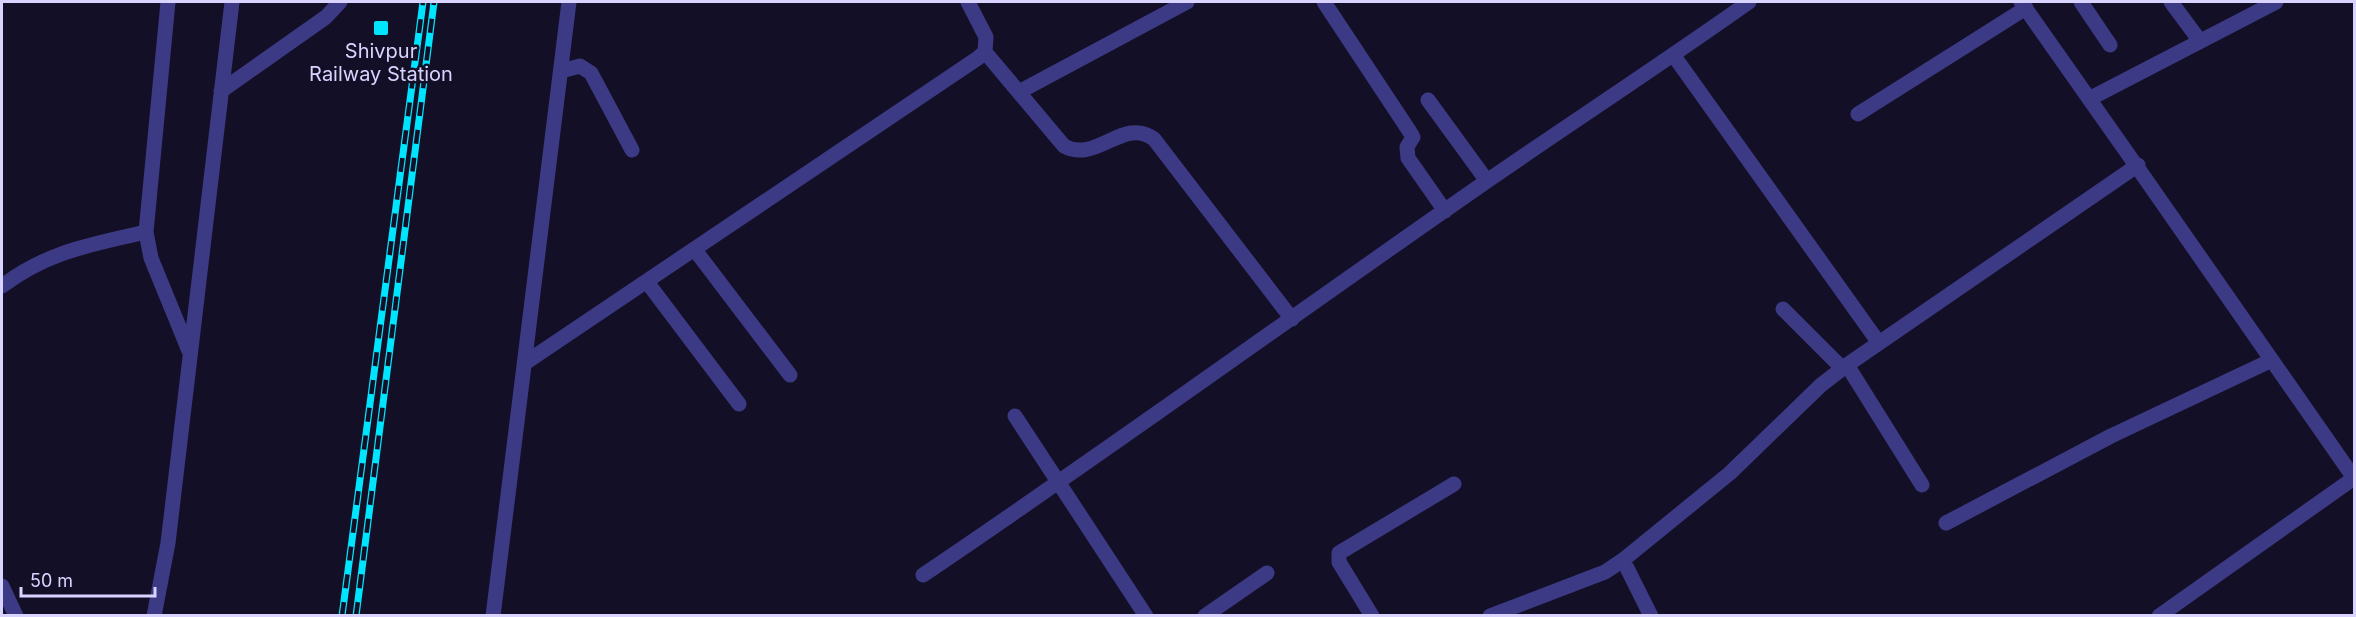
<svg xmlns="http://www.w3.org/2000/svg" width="2356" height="617" font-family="Inter,sans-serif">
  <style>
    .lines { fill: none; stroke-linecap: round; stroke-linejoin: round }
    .minor { stroke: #3d3a85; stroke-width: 15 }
    .rail-casing { stroke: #00e5ff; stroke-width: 7 }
    .rail { stroke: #130f26; stroke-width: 4.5; stroke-dasharray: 14; stroke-linecap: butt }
    .poi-dot { fill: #00e5ff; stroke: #130f26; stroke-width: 2 }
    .labels { text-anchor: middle; stroke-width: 5; stroke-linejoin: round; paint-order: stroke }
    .poi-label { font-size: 20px; fill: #d9d4ff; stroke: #130f26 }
  </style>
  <rect width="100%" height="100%" fill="#130f26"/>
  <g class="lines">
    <path class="minor" d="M 168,2 L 146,232 L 151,258 L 189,351
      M 1324,2 L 1410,132 L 1413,137 L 1407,147 L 1408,158 L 1445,211
      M 2021,2 C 2133,160 2243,319 2354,478
      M 2081,2 L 2110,45
      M 2171,2 L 2200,41
      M 985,52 L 1064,146 C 1096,164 1124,116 1154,139 L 1292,319
      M 1674,56 L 1879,343
      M 561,71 L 580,66 L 591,73 L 632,150
      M 221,91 L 326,17 L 340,2
      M 1019,92 L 1187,2
      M 2089,99 L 2276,2
      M 1428,100 L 1487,181
      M 1858,114 L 2026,8
      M 695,250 L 790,375
      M 647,282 L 739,404
      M 2,286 C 49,251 90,245 146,232
      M 1783,309 L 1842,368
      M 525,363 L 978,58 L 985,52 L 986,37 L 968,2
      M 1847,365 L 1922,485
      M 1015,416 L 1146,616
      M 1946,523 L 2111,436 L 2272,360
      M 1623,560 L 1651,616
      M 923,575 C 1113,447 1298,312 1487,181 C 1574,121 1663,63 1749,2
      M 2,586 L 16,616
      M 154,616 L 168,543 L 232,2
      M 493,616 L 569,2
      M 1205,616 L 1267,573
      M 1372,616 L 1339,562 L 1339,553 L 1454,484
      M 1490,616 L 1605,572 L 1623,560 L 1730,473 L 1821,385 L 1847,365 L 2138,165
      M 2159,616 L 2354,478"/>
    <g class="rail-casing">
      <path id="rail" d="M 342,616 L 423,2
        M 356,616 L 434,2"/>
    </g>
    <use href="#rail" class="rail"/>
  </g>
  <rect class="poi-dot" x="373" y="20" width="16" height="16" rx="3"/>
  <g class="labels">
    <g class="poi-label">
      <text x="381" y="58">Shivpur<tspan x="381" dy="23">Railway Station</tspan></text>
    </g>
  </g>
  <rect width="2356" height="617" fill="none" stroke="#d9d4ff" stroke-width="6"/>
  <path d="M21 587v9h134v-9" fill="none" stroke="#d9d4ff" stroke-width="3"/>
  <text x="30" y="587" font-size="18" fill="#d9d4ff" stroke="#130f26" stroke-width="4.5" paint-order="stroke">50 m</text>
</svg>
